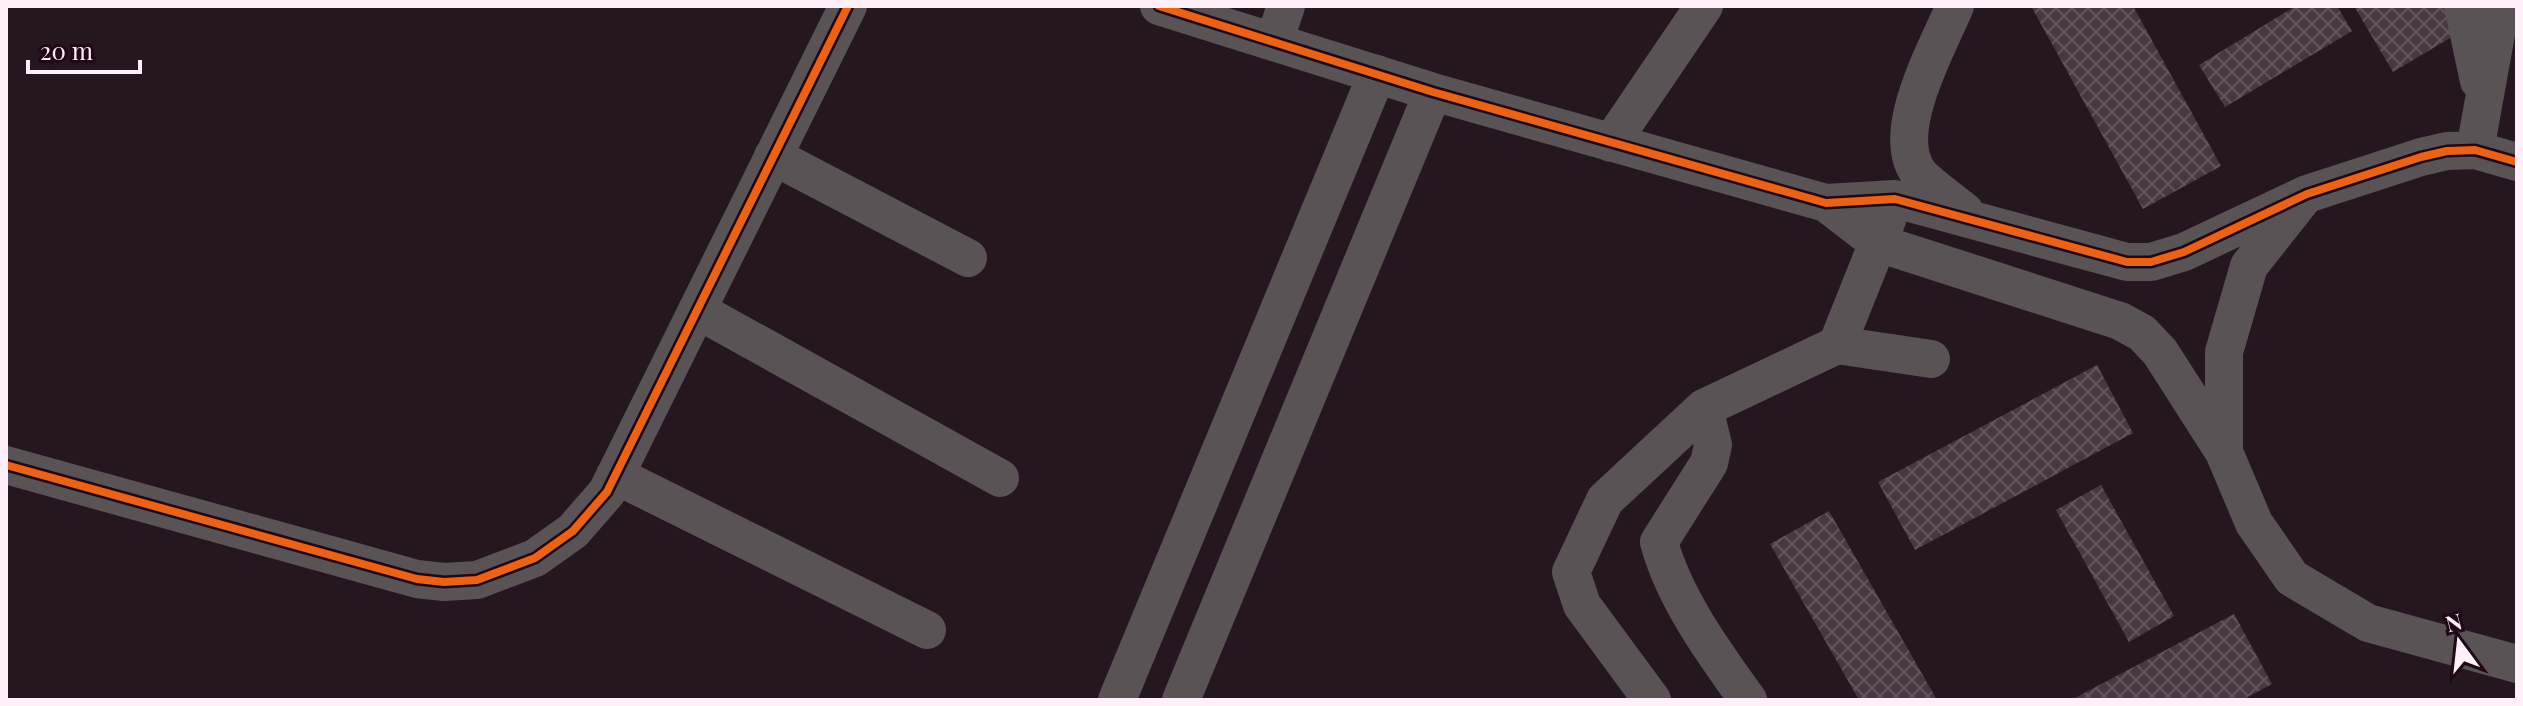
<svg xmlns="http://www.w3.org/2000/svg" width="2523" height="706" font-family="'Playfair Display',serif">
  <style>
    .building { fill: url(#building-cross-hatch) }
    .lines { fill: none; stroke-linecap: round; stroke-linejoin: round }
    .minor { stroke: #595356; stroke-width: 38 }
    .cycleway-casing { stroke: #200818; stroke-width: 13 }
    .cycleway { stroke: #ea6118; stroke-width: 8 }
  </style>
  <defs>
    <pattern id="building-cross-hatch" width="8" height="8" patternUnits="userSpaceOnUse" patternTransform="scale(2)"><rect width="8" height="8" fill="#463741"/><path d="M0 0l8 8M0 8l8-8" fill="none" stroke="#62545d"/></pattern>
  </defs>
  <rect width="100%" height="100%" fill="#241720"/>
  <path class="building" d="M 2031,6 L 2133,6 L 2221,166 L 2143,209 Z
    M 2296,6 L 2337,6 L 2352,31 L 2225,107 L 2199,65 Z
    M 2354,6 L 2452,6 L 2465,29 L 2393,72 Z
    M 2097,365 L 2133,433 L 1915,550 L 1878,482 Z
    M 2101,485 L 2174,616 L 2129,642 L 2056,510 Z
    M 1829,511 L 1937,700 L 1859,700 L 1770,544 Z
    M 2234,614 L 2272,684 L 2242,700 L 2071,700 Z"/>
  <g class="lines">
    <path class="minor" d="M 1159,6 L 1433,92 L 1826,203 L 1895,199 L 2127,262 L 2151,262 L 2184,252 L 2307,194 L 2421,157 L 2447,151 L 2475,150 L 2517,162
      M 1955,6 C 1938,47 1886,136 1921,176 C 1934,189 1951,200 1965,212
      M 2463,6 L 2479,81
      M 1274,42 L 1286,6
      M 1611,143 L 1704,6
      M 2475,150 L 2501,6
      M 773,156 L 968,258
      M 1826,203 L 1878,243 L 2120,321 L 2142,333 L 2160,352 L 2224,452 L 2254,523 L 2292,578 L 2368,623 L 2517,664
      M 697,310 L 1000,478
      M 1837,345 L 1931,359
      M 1704,408 L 1713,445 L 1709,463 L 1659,542 C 1674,598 1714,653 1748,700
      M 2224,452 L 2224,352 L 2249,266 L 2302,199
      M 6,465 L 417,579 L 444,582 L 477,580 L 535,558 L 573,531 L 607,492 L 848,6
      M 615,475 L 927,630
      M 1117,700 L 1377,74
      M 1181,700 L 1433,92
      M 1652,700 L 1582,605 L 1571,572 L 1605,500 L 1704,408 L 1837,345 L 1887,220"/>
    <g class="cycleway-casing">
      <path id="cycleway" d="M 1159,6 L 1433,92 L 1826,203 L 1895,199 L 2127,262 L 2151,262 L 2184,252 L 2307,194 L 2421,157 L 2447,151 L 2475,150 L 2517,162
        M 6,465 L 417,579 L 444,582 L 477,580 L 535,558 L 573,531 L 607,492 L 848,6"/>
    </g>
    <use href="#cycleway" class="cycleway"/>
  </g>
  <rect width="2523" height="706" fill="none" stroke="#feeff8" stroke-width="16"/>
  <g transform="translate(2459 642) rotate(345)" stroke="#200818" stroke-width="6" paint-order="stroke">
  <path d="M0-6L14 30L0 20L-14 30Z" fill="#feeff8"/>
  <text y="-12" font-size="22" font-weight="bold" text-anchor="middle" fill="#feeff8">N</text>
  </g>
  <path d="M28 60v12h112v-12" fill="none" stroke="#feeff8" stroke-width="4"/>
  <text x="40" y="60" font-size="24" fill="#feeff8" stroke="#200818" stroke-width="6" paint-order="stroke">20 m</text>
</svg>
